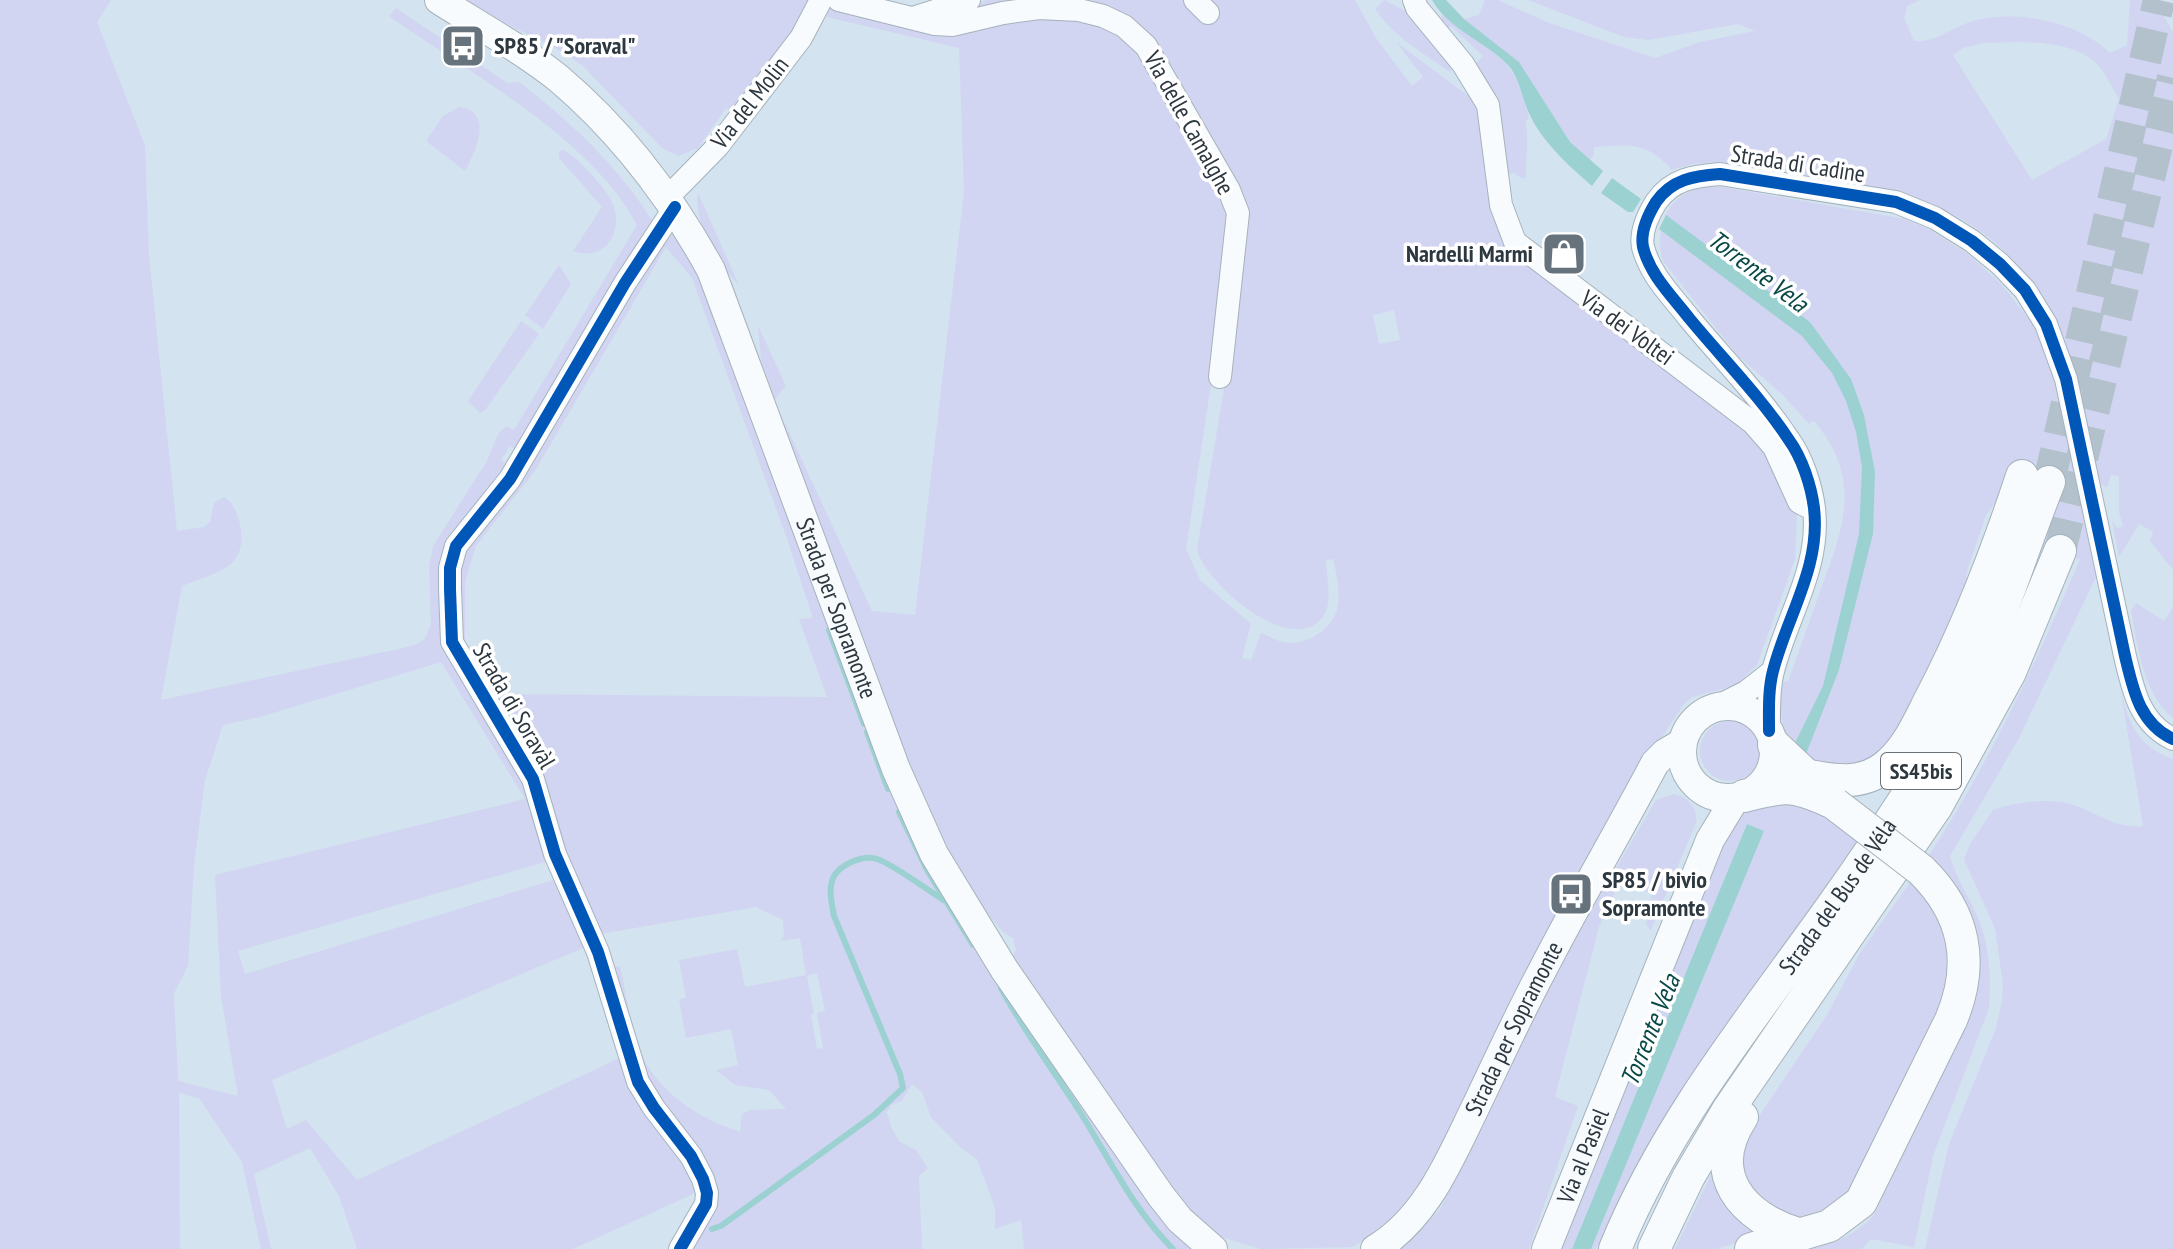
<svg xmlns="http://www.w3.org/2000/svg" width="2173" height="1249" font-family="'PT Sans Narrow',sans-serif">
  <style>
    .green { fill: #d1d5f1; fill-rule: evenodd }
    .water { fill: #9cd1d2 }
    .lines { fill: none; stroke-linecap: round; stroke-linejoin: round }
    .stream { stroke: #9cd1d2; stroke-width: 6 }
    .highway-tunnel { stroke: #b2c1cc; stroke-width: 32; stroke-dasharray: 32 16; stroke-linecap: butt }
    .minor-casing { stroke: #a5b2bb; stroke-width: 24 }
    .major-casing { stroke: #a5b2bb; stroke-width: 30 }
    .highway-casing { stroke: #a5b2bb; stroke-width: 34 }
    .minor { stroke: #f8fbfd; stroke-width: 22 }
    .major { stroke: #f8fbfd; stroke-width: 28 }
    .highway { stroke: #f8fbfd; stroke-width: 32 }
    .highway-bridge-casing { stroke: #a5b2bb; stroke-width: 34; stroke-linecap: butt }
    .highway-bridge { stroke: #f8fbfd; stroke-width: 32 }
    .cycleway-casing { stroke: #fff; stroke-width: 17 }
    .cycleway { stroke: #0057b8; stroke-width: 12 }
    .labels { text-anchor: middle; stroke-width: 7; stroke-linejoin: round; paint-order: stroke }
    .shield { fill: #fff; stroke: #6b7379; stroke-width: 2 }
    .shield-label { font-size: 22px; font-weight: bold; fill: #2c373f }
    .poi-label { font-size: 24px; font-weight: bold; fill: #2c373f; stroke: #fff; text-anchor: start }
    .street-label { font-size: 24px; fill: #2c373f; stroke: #fff }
    .water-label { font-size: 26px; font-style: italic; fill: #084947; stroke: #fff }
  </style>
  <rect width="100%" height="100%" fill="#d3e3ef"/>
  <path class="green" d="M 0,0 L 111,0 L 97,22 L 145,146 L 149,256 L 177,531 L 204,527 L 210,522 L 214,503 L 224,497 C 232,501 238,514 240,524 C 249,569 216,572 182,586 L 161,700 L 412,646 L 424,640 L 431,625 L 429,566 L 433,546 L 487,461 L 498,434 L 506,426 L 514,430 L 637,225 C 592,140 475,76 396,21 L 389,16 L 396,8 L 507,83 L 519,82 C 569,120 620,168 653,222 L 519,452 L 510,446 L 501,460 L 511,467 L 494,493 L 443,596 L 514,760 L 552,860 L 238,951 L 245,974 L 560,878 L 590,945 L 272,1080 L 287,1129 L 306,1120 L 357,1180 L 622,1057 L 702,1190 L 573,1249 L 357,1249 L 339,1196 L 310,1148 L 254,1174 L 271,1249 L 261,1249 L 242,1162 L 199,1098 L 179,1093 L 180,1249 L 0,1249 ZM 441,662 L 525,799 L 215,875 L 221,996 L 238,1096 L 178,1081 L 174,993 L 188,966 L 194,865 L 205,780 L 223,725 L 260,717 Z
    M 461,0 L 810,0 L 797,28 L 732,112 L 726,108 L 698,148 L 678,156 L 662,148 L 582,65 L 561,51 L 505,23 L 501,27 Z
    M 987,0 L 1355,0 L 1376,38 L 1412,86 L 1423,77 L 1396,42 L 1479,104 C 1500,148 1488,201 1510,246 L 1730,409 L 1768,446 L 1786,481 L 1797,514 L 1795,559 L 1757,665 L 1735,686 L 1692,697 L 1684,704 L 1655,747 L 1543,942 L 1439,1158 L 1431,1161 L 1422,1179 L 1426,1183 L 1406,1211 L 1392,1224 L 1352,1247 L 1260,1249 L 1222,1237 L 1203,1224 L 1167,1183 L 1033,990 L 1013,956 L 1016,950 L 1013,938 C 998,932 994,915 979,909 L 944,844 L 906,766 L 774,400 L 761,359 L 758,326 L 786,386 L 774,400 L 872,611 L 915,615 L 964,191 L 959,48 L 827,17 L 829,8 L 846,9 L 958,33 L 989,23 L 1047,15 L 1079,16 L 1112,26 L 1137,45 L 1157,73 L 1227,198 L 1231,215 L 1221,318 L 1186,549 L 1200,580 L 1251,624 L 1242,658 L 1251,660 L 1261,633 C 1267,635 1273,639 1279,641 C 1301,648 1330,633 1337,610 C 1341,594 1337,575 1333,559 L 1326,560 C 1326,575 1333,602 1324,615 C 1294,661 1206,584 1197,550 L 1226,377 L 1232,322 L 1240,288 L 1245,208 L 1142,32 L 1115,14 L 1092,9 L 1046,4 L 1017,5 L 955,21 L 931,19 ZM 1394,310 L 1400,340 L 1379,344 L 1373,315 Z
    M 1384,0 L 1411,14 L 1456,64 L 1450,72 C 1424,54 1393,36 1375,9 Z
    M 1485,0 L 1498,0 L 1549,23 L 1655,58 L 1700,42 L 1755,31 L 1738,24 L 1648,40 L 1624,37 L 1528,0 L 1920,0 L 1907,6 L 1904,18 L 1914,41 C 1933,43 1949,30 1967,23 C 2011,8 2077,20 2110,53 L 2127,45 L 2130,0 L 2155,0 L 2173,32 L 2173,570 L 2150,541 L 2153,532 L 2139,524 L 2119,557 L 2112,520 L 2117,528 L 2123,526 L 2119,512 L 2119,476 L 2111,475 L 2107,487 L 2100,484 C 2075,359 2049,241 1911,197 C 1880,187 1847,183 1816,177 C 1769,168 1717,153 1672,170 C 1646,141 1629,145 1594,147 L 1594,155 L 1589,160 L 1570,142 L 1519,62 L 1464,19 L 1479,15 ZM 1983,43 C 2018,43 2065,37 2095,62 C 2105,71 2112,88 2119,99 L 2106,139 L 2032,180 L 1953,55 L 1963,48 Z
    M 1443,13 L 1506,63 L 1517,80 L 1528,113 L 1529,118 L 1525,122 C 1530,138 1525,159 1526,176 L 1523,179 L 1514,173 L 1504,175 L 1473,67 L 1483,56 L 1451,26 L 1444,31 L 1439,25 Z
    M 459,107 C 495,112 475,152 465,171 L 426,141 L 443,116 Z
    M 563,150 C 578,157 609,191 614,207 C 623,235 602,262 573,251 L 602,207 L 559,158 L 559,151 Z
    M 1722,187 L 1905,219 L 1927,228 L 1968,254 L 2002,285 L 2034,326 L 2050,366 L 2063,415 L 2097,575 L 2018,740 L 1950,856 C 1956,879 1970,898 1979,920 C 1990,949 1991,978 1989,1008 L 1933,1156 L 1914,1247 L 1871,1239 L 1862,1249 L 1811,1249 C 1835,1244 1858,1233 1874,1215 L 1969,1018 L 1975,993 L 1928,857 C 1990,762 2036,663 2080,559 L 2042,545 L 2061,486 L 2003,492 L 1986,515 L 1967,571 L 1964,601 L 1886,758 L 1826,771 C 1785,735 1778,738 1781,680 L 1788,682 C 1799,651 1810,620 1821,589 C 1844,526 1863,479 1814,421 L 1809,424 L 1783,395 L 1738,356 L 1663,261 C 1655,235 1663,202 1691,191 C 1700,187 1712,187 1722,187 Z
    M 698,193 L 739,285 C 719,266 693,221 698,193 Z
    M 675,229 L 701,274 L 891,786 L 1176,1235 L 1192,1249 L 1024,1249 L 1021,1220 L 995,1229 L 995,1208 L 977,1159 L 961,1148 L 931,1117 L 922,1092 L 912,1084 L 902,1101 L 891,1105 L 887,1112 L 891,1127 L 900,1142 L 916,1150 L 928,1168 L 919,1176 L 922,1249 L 686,1249 L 718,1200 L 711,1181 L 641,1075 L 608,968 L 620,966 C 626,992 629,1021 638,1046 C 654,1090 697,1118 740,1132 L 742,1114 L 750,1110 L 786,1109 L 769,1090 L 735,1085 L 716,1070 L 738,1065 L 731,1029 L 686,1038 L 679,999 L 686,998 L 679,960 L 737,949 L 745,987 L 806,975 L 800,938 L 780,941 L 784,936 L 783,920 L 756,907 L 600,934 L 547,804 L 553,800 L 465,658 L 456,576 L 468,538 L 653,250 ZM 666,247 L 692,278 L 785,533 L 813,618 L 799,619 L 827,697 L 500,694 L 465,658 L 465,582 L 476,546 L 535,471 ZM 817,973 L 825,1011 L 817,1013 L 823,1048 L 817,1049 L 811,1015 L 814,1014 L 807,976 Z
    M 559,265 L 571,284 L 543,329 L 525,315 Z
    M 521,321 L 539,334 L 485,410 L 480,413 L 468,401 Z
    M 2136,603 L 2164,621 L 2173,607 L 2173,718 C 2143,693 2138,648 2131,611 Z
    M 2121,692 C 2128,724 2140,748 2173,759 L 2173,1249 L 1925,1249 L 1949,1144 L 1996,1028 L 2002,1001 L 2003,984 L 1995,929 L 1964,859 L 1970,844 L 1993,810 C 2016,802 2046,798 2070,804 C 2095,811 2117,830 2143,826 Z
    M1700 751a30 30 0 1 1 60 0a30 30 0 1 1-60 0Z
    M 1674,794 C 1688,797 1698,808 1696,823 L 1651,930 L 1646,925 L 1652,893 L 1619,883 L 1599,927 L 1555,1097 L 1578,1106 L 1529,1249 L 1400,1249 L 1440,1210 L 1504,1075 L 1590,904 L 1594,906 L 1656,800 Z
    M 1809,802 L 1858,840 L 1736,1013 L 1642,1158 L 1596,1249 L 1591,1249 L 1763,831 L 1747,824 L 1572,1249 L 1560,1249 L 1639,1043 L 1735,817 L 1753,803 Z
    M 1911,881 L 1938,913 L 1946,941 L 1947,993 L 1845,1204 L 1814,1222 L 1782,1220 L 1743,1182 L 1739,1150 L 1749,1131 L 1827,1015 L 1860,953 Z
    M 1716,1165 L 1763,1233 L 1717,1249 L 1675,1249 Z"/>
  <path class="water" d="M 1432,0 L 1446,0 L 1464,19 L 1519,62 L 1570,142 L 1603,171 L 1592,186 C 1567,164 1541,141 1528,111 C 1521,95 1519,77 1508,65 C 1486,42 1448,29 1432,0 Z
    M 1612,178 L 1641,199 L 1633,212 L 1628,212 L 1601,193 Z
    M 1666,215 L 1810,322 L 1851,379 L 1864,415 L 1875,472 L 1873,534 L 1839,670 L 1804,759 L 1793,747 L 1823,686 L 1859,534 L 1862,467 L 1856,432 L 1846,401 L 1832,373 L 1802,336 L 1659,229 Z
    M 1747,824 L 1764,831 L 1591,1249 L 1572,1249 Z"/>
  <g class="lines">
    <path class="stream" d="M 829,630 L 864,724
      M 867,732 L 888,789
      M 899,812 L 927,870 L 973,945
      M 1001,988 C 1024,1031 1054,1071 1080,1112 C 1110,1160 1133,1209 1173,1249
      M 712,1229 L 721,1226 L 874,1115 L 903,1088 L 900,1074 L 834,916 C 832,904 828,890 833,878 C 839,865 863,854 877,859 C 895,865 928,891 947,902"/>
    <path class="highway-tunnel" d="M 2049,482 L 2159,0
      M 2060,551 L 2173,78"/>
    <g class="minor-casing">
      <path id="minor" d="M 839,0 L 935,24 L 952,25 L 1003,13 L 1039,8 L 1079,10 L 1103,16 L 1124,26 L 1146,46 L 1229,190 L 1238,213 L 1220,377
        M 1195,0 L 1208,13
        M 1414,0 L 1417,8 L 1463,64 L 1488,105 L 1501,205 L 1515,242 L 1753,423 L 1774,447 L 1799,502 L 1814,510
        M 913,18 L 969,0
        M 668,197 L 718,146 L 801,38 L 821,0
        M 675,207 L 625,283 L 510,479 L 456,546 L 450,568 L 450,589 L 452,642 L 533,779 L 555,854 L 598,952 L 638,1082 L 654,1108 L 691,1156 L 703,1179 L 707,1193 L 706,1204 L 680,1249
        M 1716,707 L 1746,692 L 1773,671
        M 1769,731 C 1769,711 1768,690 1773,671 C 1787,616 1821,567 1814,508 C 1811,485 1802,458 1789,440 C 1760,396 1722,358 1689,318 C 1672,296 1650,275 1643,247 C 1640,232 1648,215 1656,202 C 1672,179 1694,176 1720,174 L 1896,202 L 1935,218 L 1972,241 L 2000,264 L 2025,290 L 2046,324 L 2066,379 L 2125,656 C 2133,689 2139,723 2173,739"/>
    </g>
    <g class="major-casing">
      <g id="major">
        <path id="s1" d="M 439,0 C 478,25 522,49 558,78 C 622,132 671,197 711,270 L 896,769 L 934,854 L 1004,969 L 1161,1196 L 1180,1220 L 1213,1249"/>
        <circle cx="1728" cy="752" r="46"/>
        <path id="s2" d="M 1375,1249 C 1426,1219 1450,1159 1475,1108 C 1497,1062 1518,1016 1542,971 C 1578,901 1618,833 1655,763 L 1665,753 L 1682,743"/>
        <path id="s3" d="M 1546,1249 L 1710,840 L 1735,799"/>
      </g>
    </g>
    <g class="highway-casing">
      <g id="highway">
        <path d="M 1774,745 L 1822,790"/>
        <path d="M 1809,776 C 1836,781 1862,785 1885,767 C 1908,749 1919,721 1932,696 C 1969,625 1997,552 2022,476"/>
        <path d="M 1744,796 C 1782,786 1792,784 1829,801"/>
        <path d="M 1742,1117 C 1705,1173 1741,1217 1798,1234"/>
        <path id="s4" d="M 1615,1249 C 1666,1124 1750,1021 1828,912 C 1869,855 1909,795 1945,734 C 1991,655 2015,567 2049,482"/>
        <path d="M 1654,1249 L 1688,1178 L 1728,1110 L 1936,807 L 2010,672 L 2060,551"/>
        <path d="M 1751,1249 L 1829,1226 L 1861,1202 L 1951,1020 C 1975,963 1965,913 1921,870"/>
      </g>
    </g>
    <use href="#minor" class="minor"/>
    <use href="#major" class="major"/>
    <use href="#highway" class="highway"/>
    <g class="highway-bridge-casing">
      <path id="highway-bridge" d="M 1835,804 L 1921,870"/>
    </g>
    <use href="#highway-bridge" class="highway-bridge"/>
    <g class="cycleway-casing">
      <path id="cycleway" d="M 675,207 L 625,283 L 510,479 L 456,546 L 450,568 L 450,589 L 452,642 L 533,779 L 555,854 L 598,952 L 638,1082 L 654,1108 L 691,1156 L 703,1179 L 707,1193 L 706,1204 L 680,1249
        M 1769,731 C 1769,711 1768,690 1773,671 C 1787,616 1821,567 1814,508 C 1811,485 1802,458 1789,440 C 1760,396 1722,358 1689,318 C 1672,296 1650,275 1643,247 C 1640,232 1648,215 1656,202 C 1672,179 1694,176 1720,174 L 1896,202 L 1935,218 L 1972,241 L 2000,264 L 2025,290 L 2046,324 L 2066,379 L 2125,656 C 2133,689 2139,723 2173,739"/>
    </g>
    <use href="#cycleway" class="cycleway"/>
  </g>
  <defs>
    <g id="bus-square" transform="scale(2.3)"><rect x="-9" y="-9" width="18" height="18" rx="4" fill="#66737d" stroke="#fff"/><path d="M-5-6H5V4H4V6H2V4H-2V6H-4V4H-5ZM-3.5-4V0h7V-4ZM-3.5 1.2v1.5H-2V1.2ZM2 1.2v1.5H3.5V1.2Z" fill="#fff"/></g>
    <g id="shop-square" transform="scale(2.3)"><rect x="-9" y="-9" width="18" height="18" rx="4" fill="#66737d" stroke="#fff"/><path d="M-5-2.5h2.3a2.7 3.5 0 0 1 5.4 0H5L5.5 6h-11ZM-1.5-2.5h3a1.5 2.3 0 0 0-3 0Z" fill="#fff"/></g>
  </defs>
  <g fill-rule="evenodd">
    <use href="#bus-square" x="463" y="46"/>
    <use href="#shop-square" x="1564" y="254"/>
    <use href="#bus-square" x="1571" y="894"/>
  </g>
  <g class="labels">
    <rect class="shield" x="1881" y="753" width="80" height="36" rx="6"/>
    <g class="shield-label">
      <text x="1921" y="779">SS45bis</text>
    </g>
    <g class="poi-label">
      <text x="494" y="54">SP85 / "Soraval"</text>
      <text x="1533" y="262" text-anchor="end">Nardelli Marmi</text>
      <text x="1602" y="888">SP85 / bivio<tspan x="1602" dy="28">Sopramonte</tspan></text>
    </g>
    <g class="street-label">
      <text transform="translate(750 103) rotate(-52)" y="8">Via del Molin</text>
      <text transform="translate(1189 123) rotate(61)" y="8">Via delle Camalghe</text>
      <text transform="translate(1798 164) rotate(9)" y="8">Strada di Cadine</text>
      <text transform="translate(1627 328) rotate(36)" y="8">Via dei Voltei</text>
      <text dy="8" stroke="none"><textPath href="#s1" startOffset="750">Strada per Sopramonte</textPath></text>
      <text transform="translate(514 706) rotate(60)" y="8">Strada di Soravàl</text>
      <text dy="8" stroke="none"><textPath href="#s4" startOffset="418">Strada del Bus de Véla</textPath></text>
      <text dy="8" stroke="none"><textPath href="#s2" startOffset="264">Strada per Sopramonte</textPath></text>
      <text dy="8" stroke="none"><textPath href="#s3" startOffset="100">Via al Pasiel</textPath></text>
    </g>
    <g class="water-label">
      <text transform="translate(1758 271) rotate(37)" y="9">Torrente Vela</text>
      <text transform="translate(1650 1030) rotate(-68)" y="9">Torrente Vela</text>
    </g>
  </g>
</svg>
